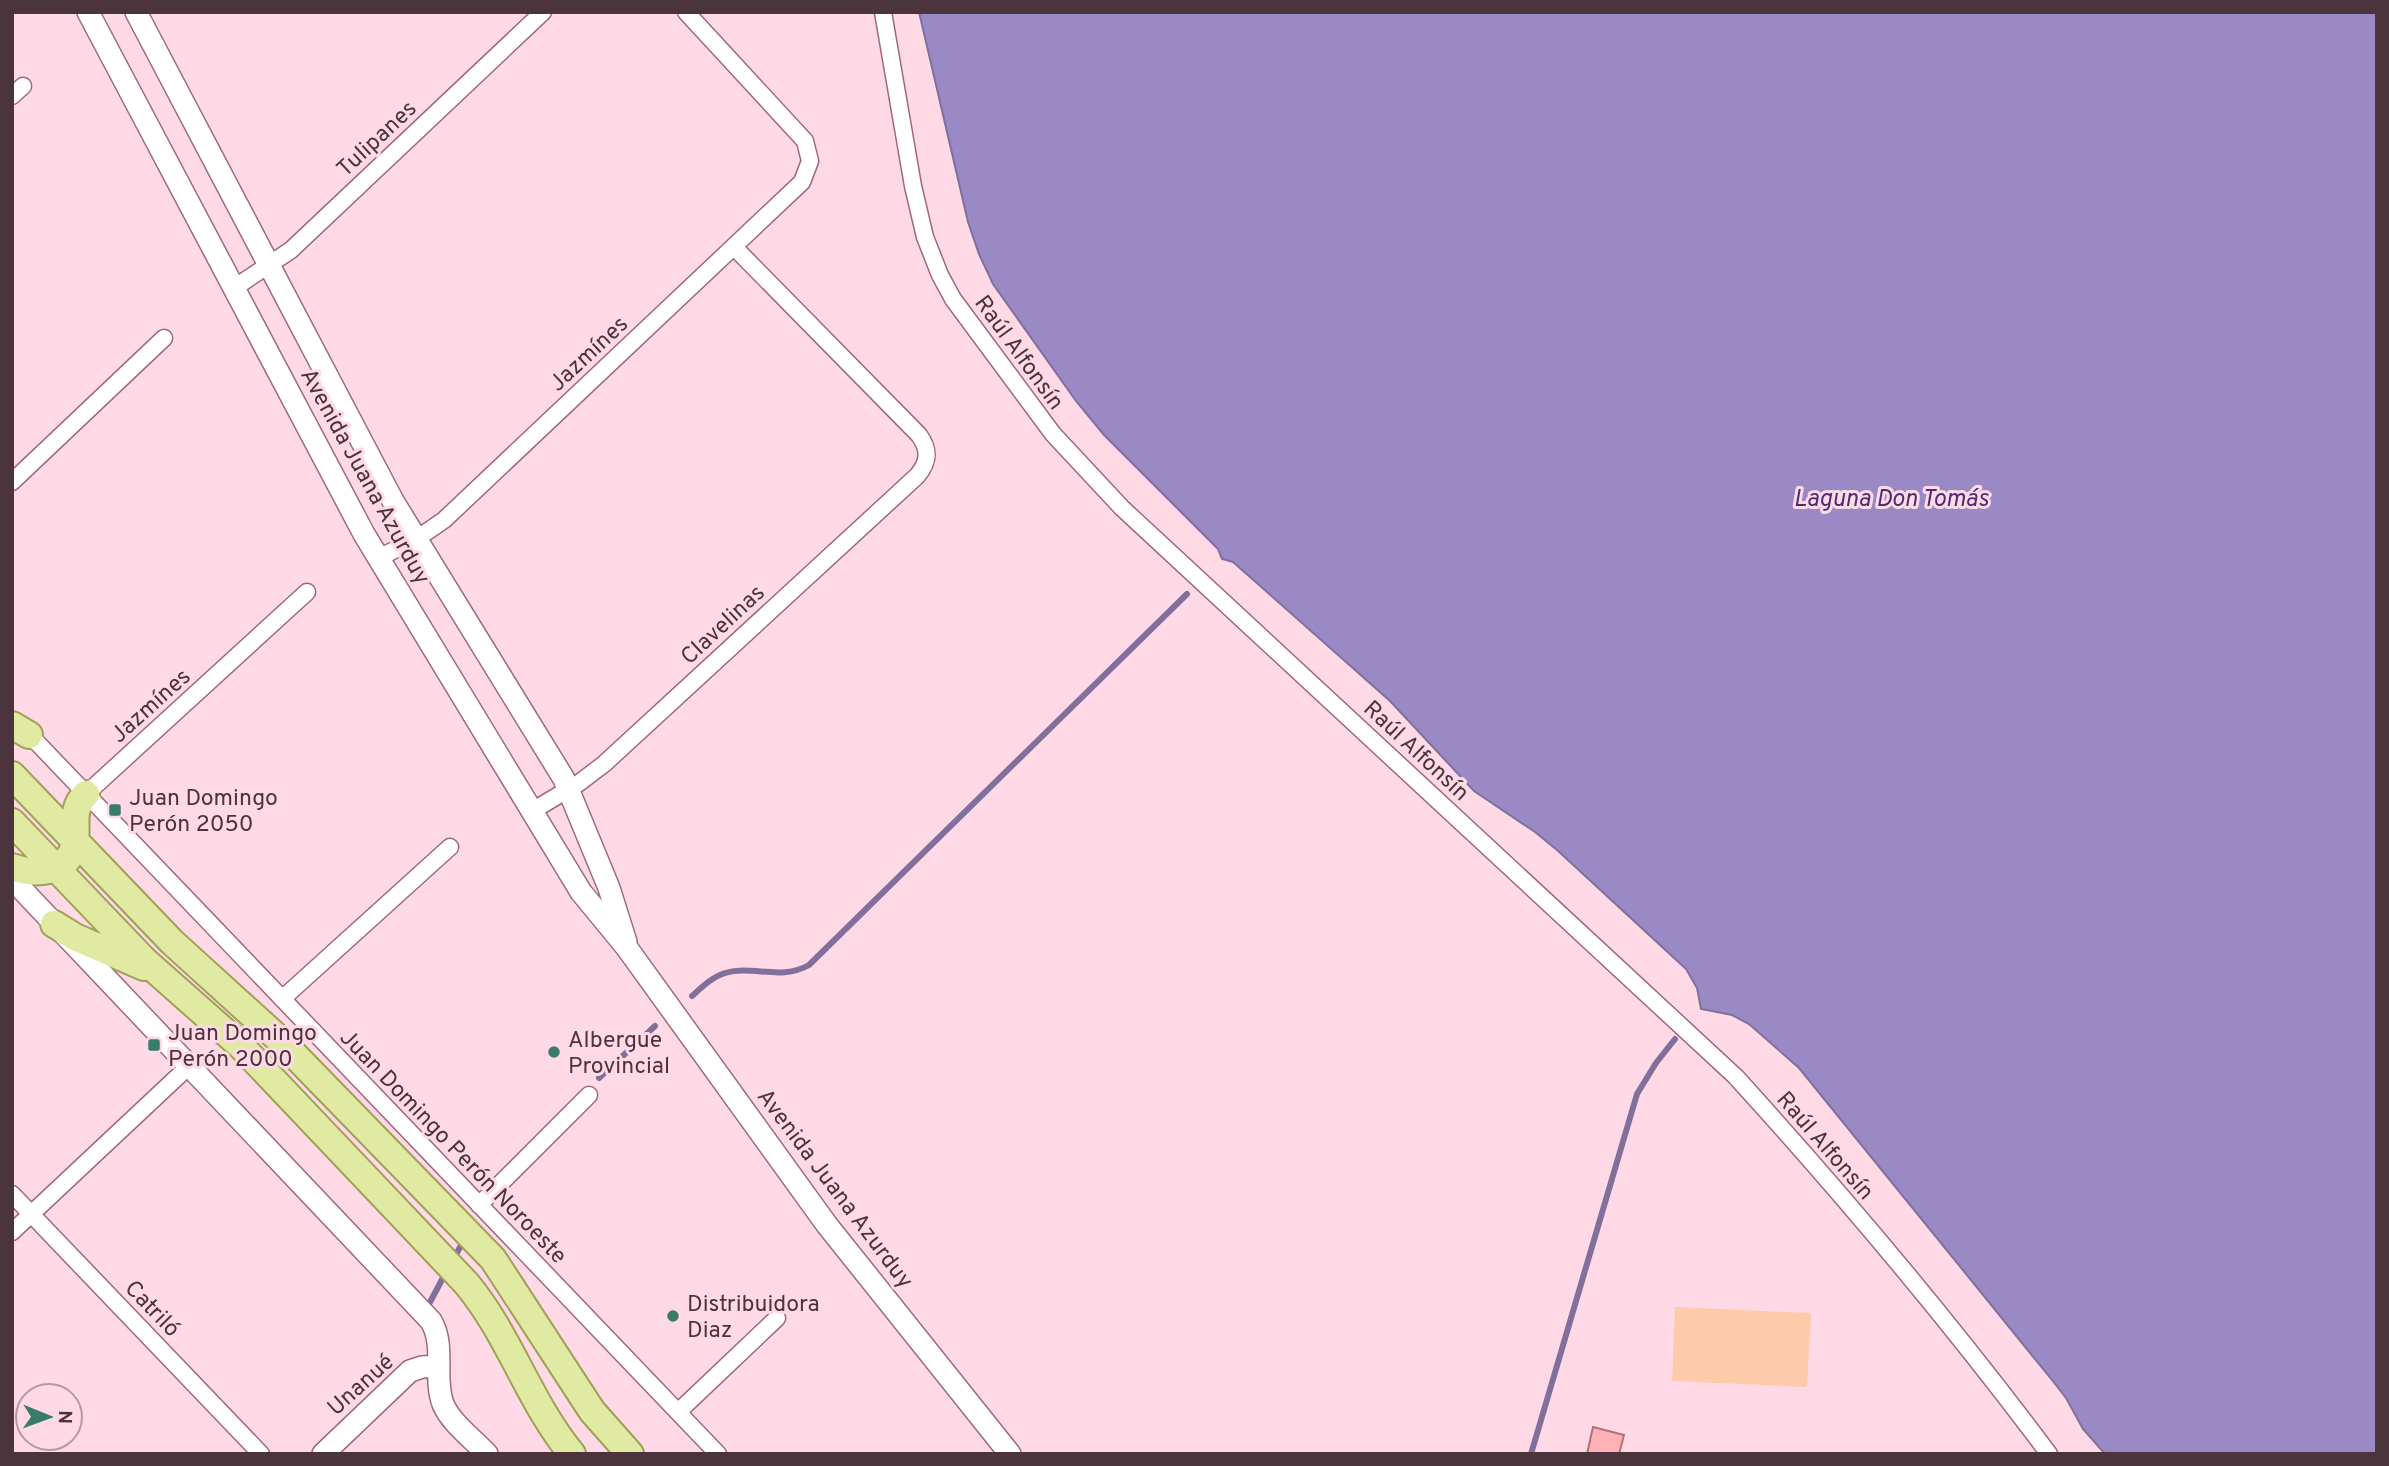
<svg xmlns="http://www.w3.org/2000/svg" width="2389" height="1466" font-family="Overpass,sans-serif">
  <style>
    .green { fill: #fdcba9 }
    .water { fill: #9989c5; stroke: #82709c; stroke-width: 2 }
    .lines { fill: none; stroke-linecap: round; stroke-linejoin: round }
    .stream { stroke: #82709c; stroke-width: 6 }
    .building { fill: #feb2b6; stroke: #ad7376; stroke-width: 2 }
    .minor-casing { stroke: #9f697d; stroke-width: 19 }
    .tertiary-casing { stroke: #9f697d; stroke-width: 24 }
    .primary-casing { stroke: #9fa156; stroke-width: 30 }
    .minor { stroke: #fff; stroke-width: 16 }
    .tertiary { stroke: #fff; stroke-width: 21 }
    .primary { stroke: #e0eaa2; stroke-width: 26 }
    .poi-dot { fill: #3a7c6c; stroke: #ffdae6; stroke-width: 2.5 }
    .labels { text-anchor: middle; stroke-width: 6; stroke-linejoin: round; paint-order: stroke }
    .street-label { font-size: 23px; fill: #4c343c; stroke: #ffdae6 }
    .poi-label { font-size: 23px; fill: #4c343c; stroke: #ffdae6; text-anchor: start }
    .water-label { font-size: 24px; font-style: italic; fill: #482f77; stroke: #ffdae6 }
  </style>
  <rect width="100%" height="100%" fill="#ffdae6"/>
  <path class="green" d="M 1675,1307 L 1811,1313 L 1807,1387 L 1672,1381 Z"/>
  <path class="water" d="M 919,12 L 2377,12 L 2377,1454 L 2105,1454 L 2083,1429 L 2066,1398 L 2052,1380 L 1799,1068 L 1749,1024 L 1732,1015 L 1701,1009 L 1697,988 L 1686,969 L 1557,850 L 1535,832 L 1474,791 L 1390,701 L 1233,562 L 1222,559 L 1218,549 L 1104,435 L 1076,401 L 993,284 L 979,254 L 968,222 Z"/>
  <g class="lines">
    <path class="stream" d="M 692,996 C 702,987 712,977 725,973 C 753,965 781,981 809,965 L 1187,594
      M 599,1078 L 655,1026
      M 455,1256 L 463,1242
      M 429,1304 L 445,1274
      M 1531,1454 L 1637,1094 L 1656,1063 L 1675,1039"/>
  </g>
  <path class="building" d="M 1593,1427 L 1624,1435 L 1619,1454 L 1587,1454 Z"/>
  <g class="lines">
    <g class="minor-casing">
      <path id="minor" d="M 883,12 L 913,186 L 925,237 L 940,275 L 953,299 L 1053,434 L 1122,508 L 1736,1077 C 1846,1198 1951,1323 2049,1454
        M 12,96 L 23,86
        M 234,288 L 291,250 L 543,12
        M 12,482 L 164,338
        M 378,558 L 415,540 L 444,520 L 802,182 L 810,161 L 805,141 L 686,12
        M 25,730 L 718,1454
        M 86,794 L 307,592
        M 532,811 L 579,783 L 604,764 L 917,476 C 929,462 930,450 919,435 L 734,247
        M 282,999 L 450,847
        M 12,1194 L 261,1454
        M 479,1205 L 589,1095
        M 12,1232 L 189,1066
        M 678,1412 L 777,1318"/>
    </g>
    <g class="tertiary-casing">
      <path id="tertiary" d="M 88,12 L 364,534 L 581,892 L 627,948 L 827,1225 L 1010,1454
        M 136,12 L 393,501 L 564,779 L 609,888 L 626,942
        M 12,879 L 431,1321 C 446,1346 433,1378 443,1404 C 451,1423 473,1439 487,1454
        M 323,1454 L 410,1371 L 422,1367 L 439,1366"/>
    </g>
    <g class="primary-casing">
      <path id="primary" d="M 12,725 L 29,735
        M 12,775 L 172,942 L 280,1040 L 493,1259 L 592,1411 L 630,1454
        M 12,822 L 145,961 L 241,1046 L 466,1283 C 509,1334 529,1402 572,1454
        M 12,867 C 34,875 66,874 74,847 C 79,827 69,810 86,794
        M 54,924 L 75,937 L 144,967"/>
    </g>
    <use href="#minor" class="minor"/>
    <use href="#tertiary" class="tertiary"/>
    <use href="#primary" class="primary"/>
  </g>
  <g class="poi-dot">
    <rect x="108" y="803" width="14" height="14" rx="3.5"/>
    <rect x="147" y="1038" width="14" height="14" rx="3.5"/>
    <circle cx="554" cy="1052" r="7"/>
    <circle cx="673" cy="1316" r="7"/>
  </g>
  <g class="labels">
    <g class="street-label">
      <text transform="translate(376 138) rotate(-43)" y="8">Tulipanes</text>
      <text transform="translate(1020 352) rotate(54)" y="8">Raúl Alfonsín</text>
      <text transform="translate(588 353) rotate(-43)" y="8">Jazmínes</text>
      <text transform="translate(366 476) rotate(61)" y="8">Avenida Juana Azurduy</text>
      <text transform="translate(722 624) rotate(-43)" y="8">Clavelinas</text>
      <text transform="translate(150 705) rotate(-42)" y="8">Jazmínes</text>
      <text transform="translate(1417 750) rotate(43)" y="8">Raúl Alfonsín</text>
      <text transform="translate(1826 1145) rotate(49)" y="8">Raúl Alfonsín</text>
      <text transform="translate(454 1146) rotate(46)" y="8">Juan Domingo Perón Noroeste</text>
      <text transform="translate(836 1188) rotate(53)" y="8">Avenida Juana Azurduy</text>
      <text transform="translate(153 1308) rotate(46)" y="8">Catriló</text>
      <text transform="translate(360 1384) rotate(-42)" y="8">Unanué</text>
    </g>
    <g class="poi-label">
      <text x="129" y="805">Juan Domingo<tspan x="129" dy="26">Perón 2050</tspan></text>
      <text x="168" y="1040">Juan Domingo<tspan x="168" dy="26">Perón 2000</tspan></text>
      <text x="568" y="1047">Albergue<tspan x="568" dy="26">Provincial</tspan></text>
      <text x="687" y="1311">Distribuidora<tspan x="687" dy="26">Diaz</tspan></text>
    </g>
    <g class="water-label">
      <text x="1891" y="506">Laguna Don Tomás</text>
    </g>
  </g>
  <rect width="2389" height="1466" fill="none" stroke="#4c343c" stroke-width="28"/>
  <g transform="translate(49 1417) rotate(91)"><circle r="33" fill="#ffdae6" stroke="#b798a2" stroke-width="2"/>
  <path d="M0-5L12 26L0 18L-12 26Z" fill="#3a7c6c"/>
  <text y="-10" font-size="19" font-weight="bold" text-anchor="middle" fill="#4c343c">N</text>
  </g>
</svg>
